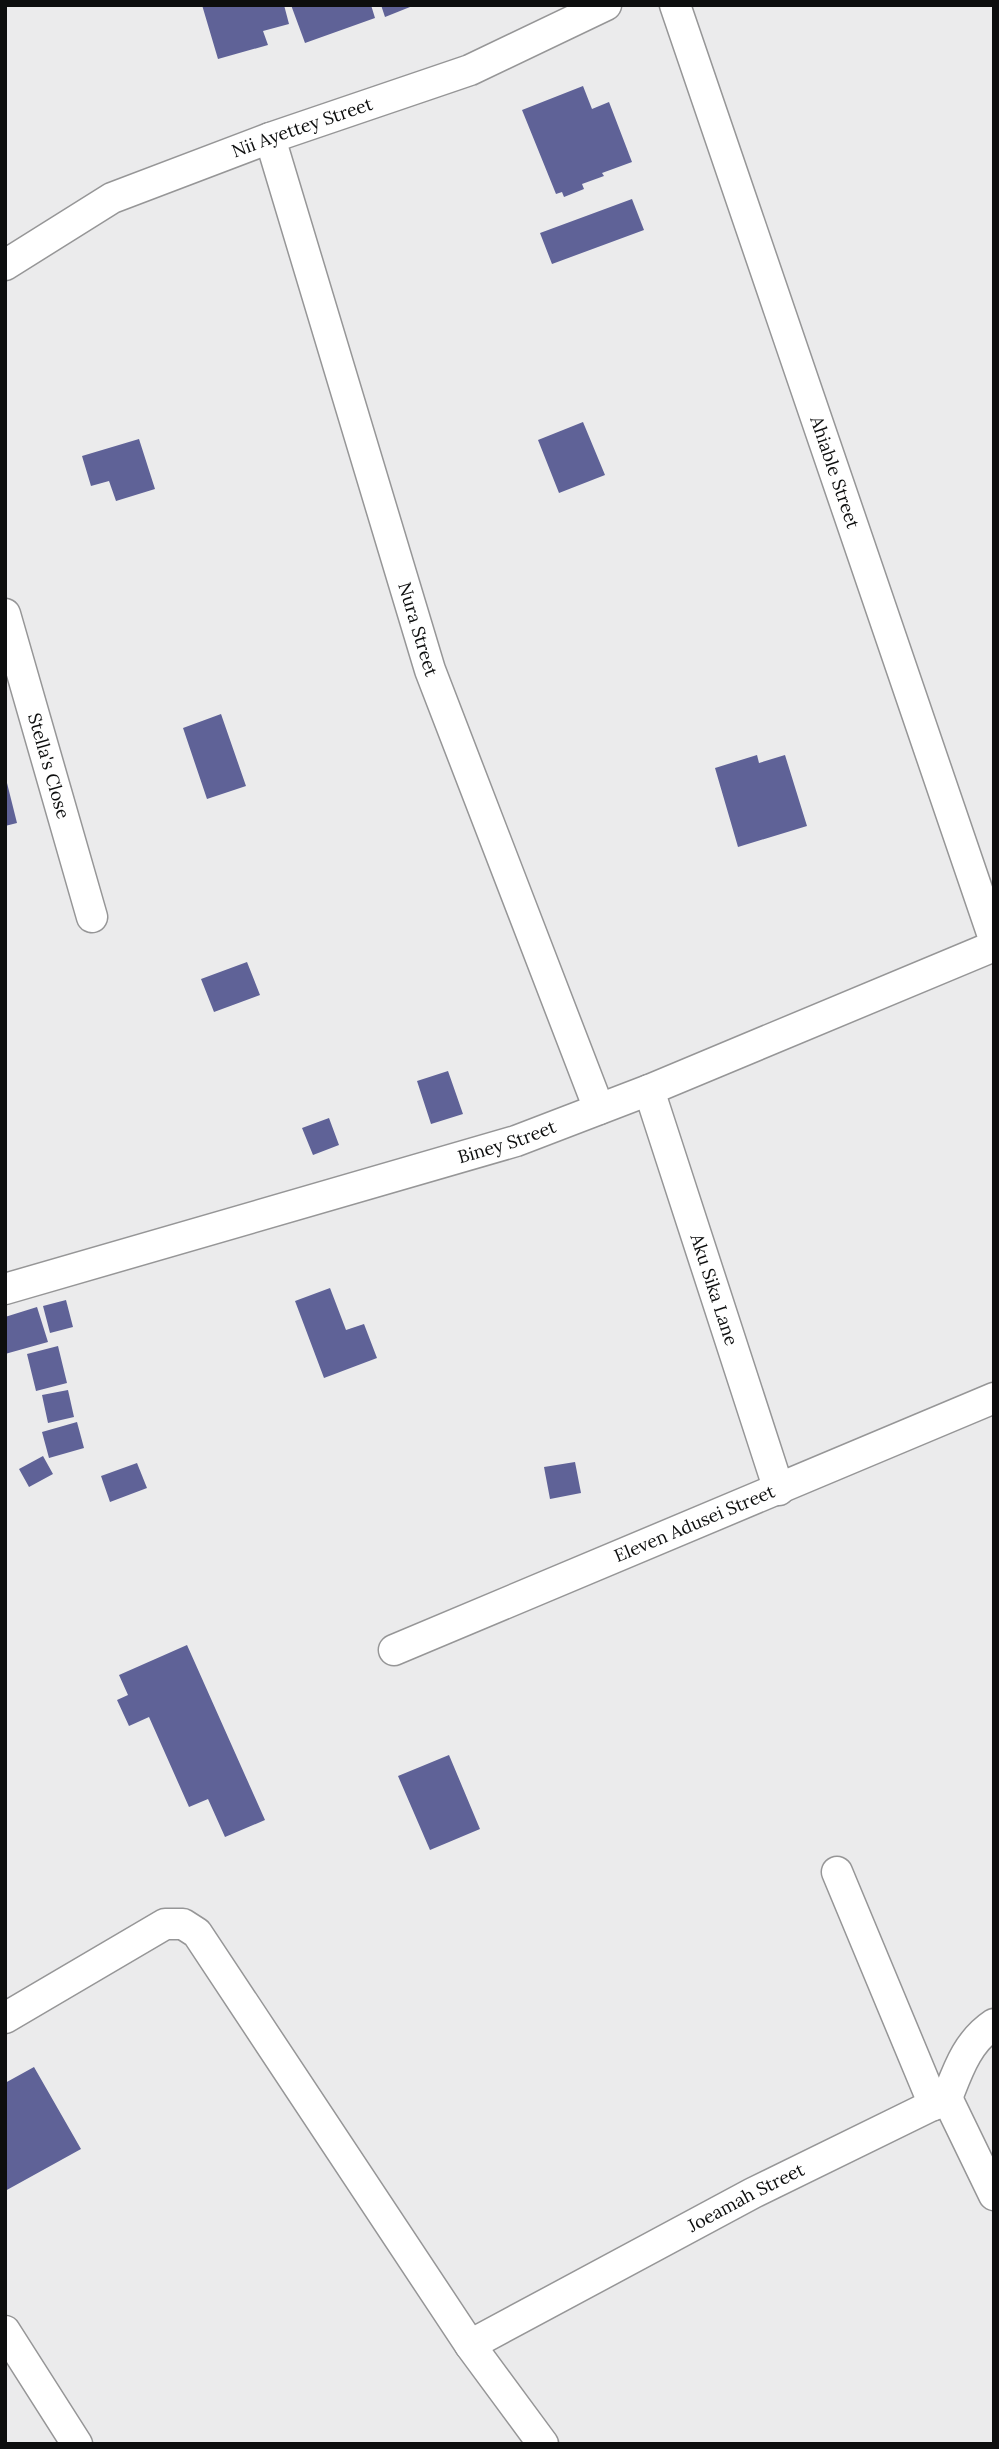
<svg xmlns="http://www.w3.org/2000/svg" width="999" height="2449" font-family="Lora,serif">
  <style>
    .building { fill: #5f6297 }
    .lines { fill: none; stroke-linecap: round; stroke-linejoin: round }
    .minor-casing { stroke: #969697; stroke-width: 33 }
    .minor { stroke: #fff; stroke-width: 30 }
    .labels { text-anchor: middle; stroke-width: 6; stroke-linejoin: round; paint-order: stroke }
    .street-label { font-size: 18px; fill: #0d0e0e; stroke: #fff }
  </style>
  <rect width="100%" height="100%" fill="#ebebec"/>
  <path class="building" d="M 202,5 L 284,5 L 289,24 L 263,31 L 268,45 L 218,59 Z
    M 291,5 L 371,5 L 375,18 L 305,43 Z
    M 381,5 L 415,5 L 385,17 Z
    M 583,86 L 592,109 L 609,102 L 632,162 L 602,173 L 604,176 L 582,184 L 584,189 L 564,197 L 562,192 L 556,194 L 522,110 Z
    M 632,199 L 644,230 L 552,264 L 540,233 Z
    M 583,422 L 605,475 L 559,493 L 538,440 Z
    M 139,439 L 155,489 L 116,501 L 109,481 L 91,486 L 82,456 Z
    M 221,714 L 246,786 L 207,799 L 183,728 Z
    M 757,755 L 759,763 L 785,755 L 807,826 L 738,847 L 715,768 Z
    M 5,775 L 17,823 L 5,826 Z
    M 247,962 L 260,995 L 214,1012 L 201,979 Z
    M 448,1071 L 463,1114 L 431,1124 L 417,1081 Z
    M 329,1118 L 339,1145 L 313,1155 L 302,1128 Z
    M 330,1288 L 346,1330 L 364,1324 L 377,1358 L 324,1378 L 295,1301 Z
    M 66,1300 L 73,1327 L 50,1333 L 43,1306 Z
    M 37,1307 L 48,1342 L 5,1354 L 5,1317 Z
    M 58,1346 L 67,1383 L 36,1391 L 27,1354 Z
    M 68,1390 L 74,1417 L 48,1423 L 42,1395 Z
    M 77,1422 L 84,1448 L 49,1458 L 42,1432 Z
    M 43,1456 L 53,1474 L 29,1487 L 19,1469 Z
    M 575,1462 L 581,1493 L 550,1499 L 544,1467 Z
    M 137,1463 L 147,1488 L 110,1502 L 101,1476 Z
    M 187,1645 L 265,1820 L 225,1837 L 208,1799 L 189,1807 L 149,1717 L 129,1726 L 117,1700 L 128,1695 L 119,1675 Z
    M 449,1755 L 480,1829 L 430,1850 L 398,1776 Z
    M 34,2067 L 81,2149 L 5,2191 L 5,2083 Z"/>
  <g class="lines">
    <g class="minor-casing">
      <g id="minor">
        <path id="s1" d="M 675,5 L 994,939"/>
        <path id="s2" d="M 270,138 L 430,670 L 599,1109"/>
        <path id="s3" d="M 5,265 L 112,198 L 270,138 L 470,70 L 606,5"/>
        <path id="s4" d="M 5,614 L 92,917"/>
        <path id="s5" d="M 649,1090 L 779,1490"/>
        <path id="s6" d="M 5,1289 L 516,1141 L 649,1090 L 994,946"/>
        <path id="s7" d="M 394,1650 L 994,1398"/>
        <path d="M 837,1872 L 934,2105"/>
        <path d="M 5,2018 L 165,1924 L 183,1924 L 197,1933 L 470,2345 L 543,2444"/>
        <path d="M 947,2098 L 994,2195"/>
        <path d="M 5,2331 L 77,2444"/>
        <path id="s8" d="M 470,2345 L 753,2193 L 947,2098 C 958,2070 967,2042 994,2024"/>
      </g>
    </g>
    <use href="#minor" class="minor"/>
  </g>
  <g class="labels">
    <g class="street-label">
      <text dy="6" stroke="none"><textPath href="#s3" startOffset="329">Nii Ayettey Street</textPath></text>
      <text dy="6" stroke="none"><textPath href="#s1" startOffset="494">Ahiable Street</textPath></text>
      <text dy="6" stroke="none"><textPath href="#s2" startOffset="513">Nura Street</textPath></text>
      <text dy="6" stroke="none"><textPath href="#s4" startOffset="158">Stella's Close</textPath></text>
      <text dy="6" stroke="none"><textPath href="#s6" startOffset="523">Biney Street</textPath></text>
      <text dy="6" stroke="none"><textPath href="#s5" startOffset="210">Aku Sika Lane</textPath></text>
      <text dy="6" stroke="none"><textPath href="#s7" startOffset="326">Eleven Adusei Street</textPath></text>
      <text dy="6" stroke="none"><textPath href="#s8" startOffset="313">Joeamah Street</textPath></text>
    </g>
  </g>
  <rect width="999" height="2449" fill="none" stroke="#0d0e0e" stroke-width="14"/>
</svg>
